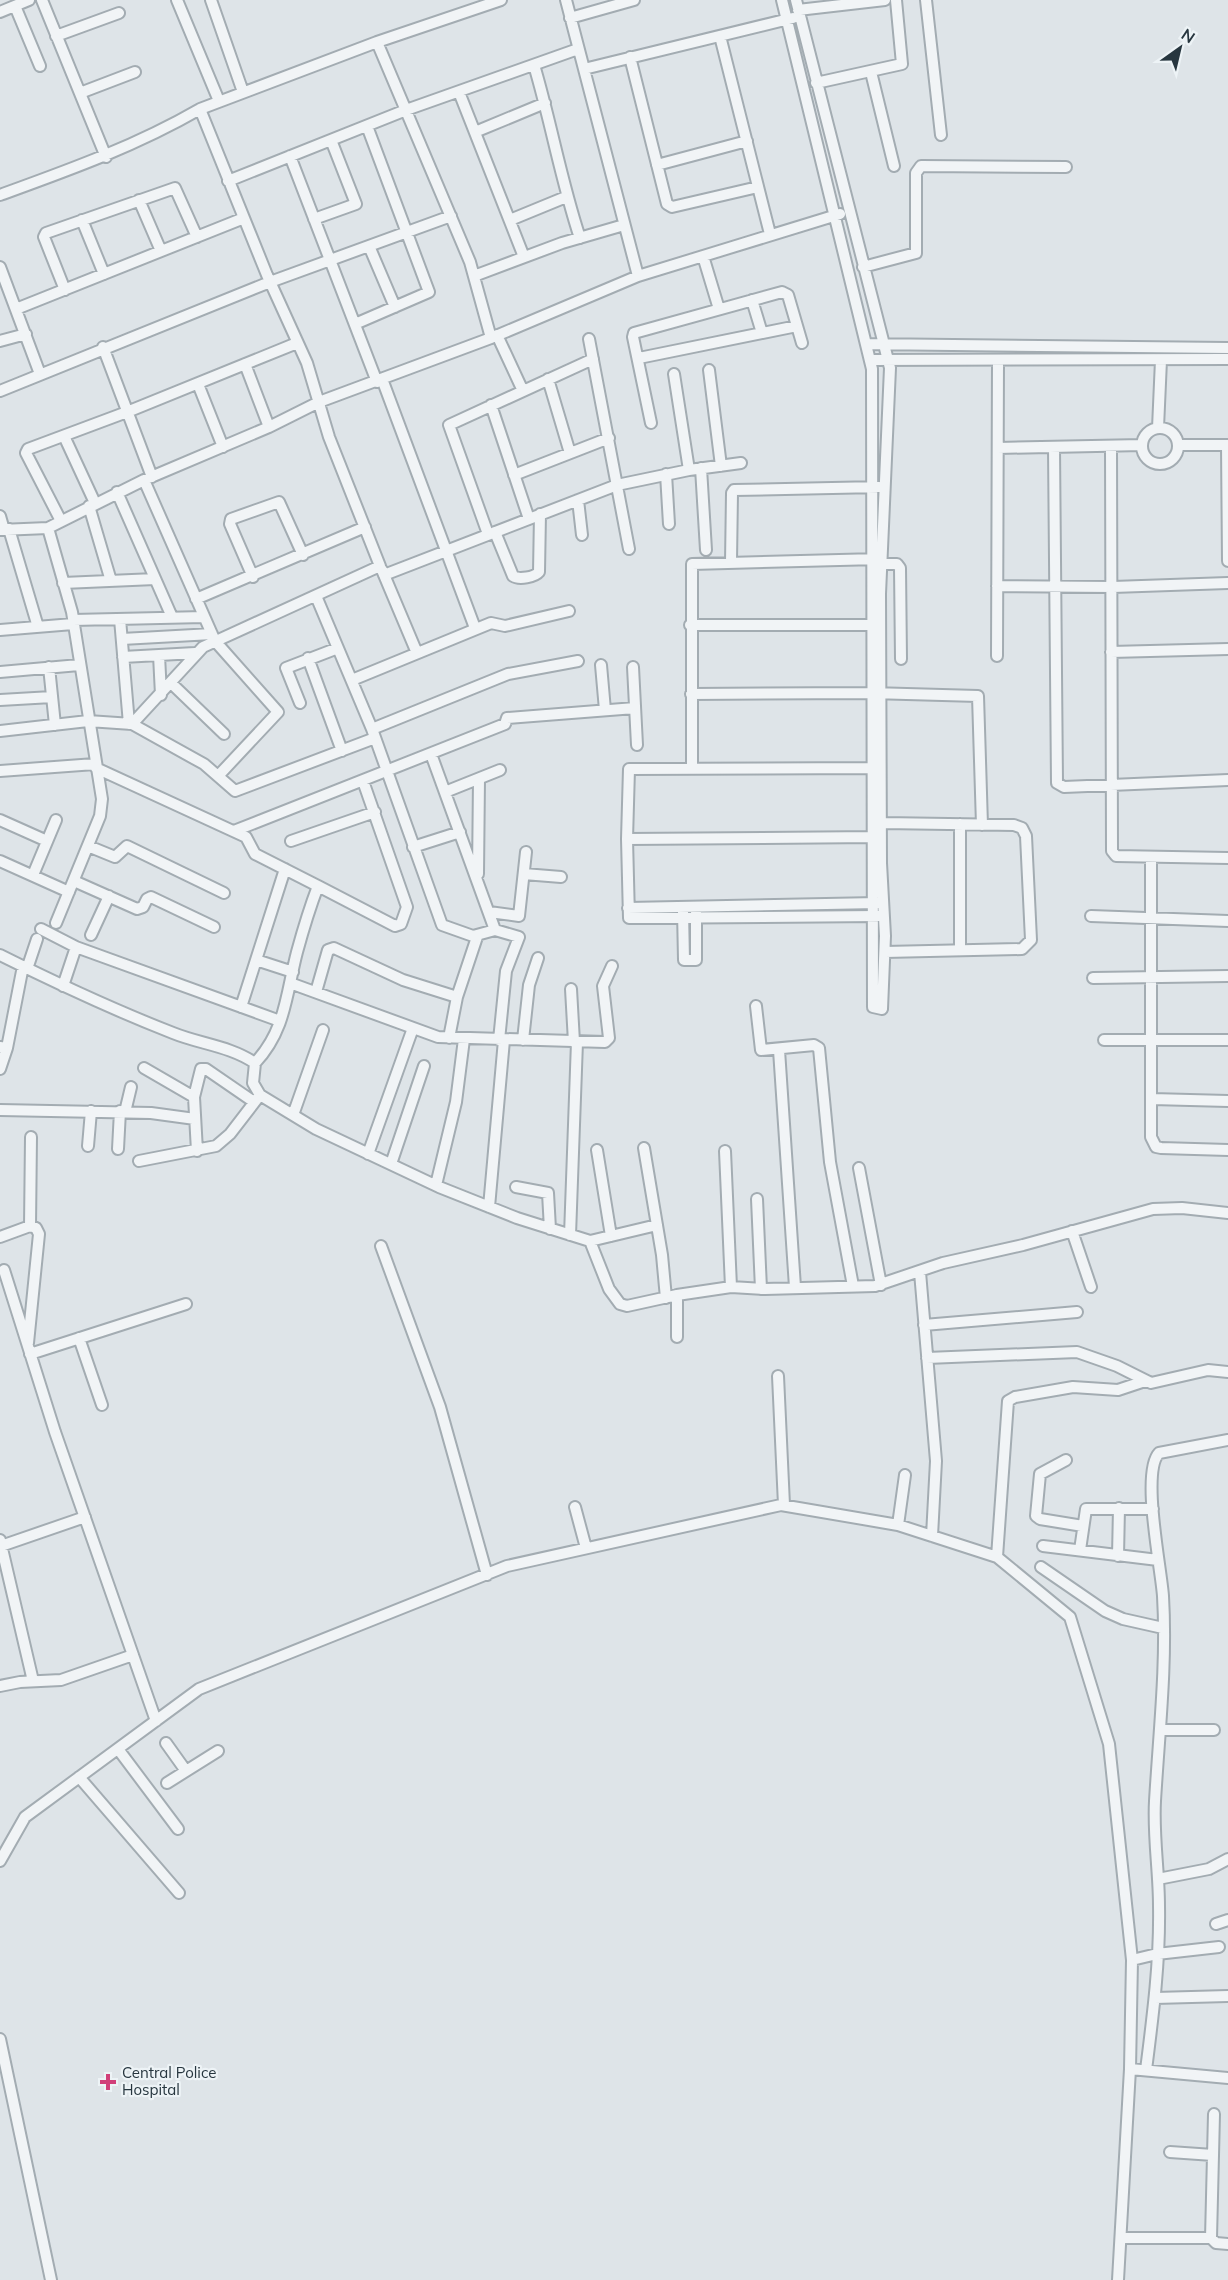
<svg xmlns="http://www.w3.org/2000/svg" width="1228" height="2280" font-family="Mulish,sans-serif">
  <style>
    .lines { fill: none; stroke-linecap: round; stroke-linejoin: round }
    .minor-casing { stroke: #a3acb2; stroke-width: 14 }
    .minor { stroke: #f1f4f6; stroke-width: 10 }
    .poi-dot { fill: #d13f79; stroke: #edf3f6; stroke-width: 2 }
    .labels { text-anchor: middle; stroke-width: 4.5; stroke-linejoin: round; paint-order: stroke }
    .poi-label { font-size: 15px; fill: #27363f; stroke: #edf3f6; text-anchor: start }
  </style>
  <rect width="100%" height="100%" fill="#dee4e8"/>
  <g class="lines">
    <g class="minor-casing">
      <path id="minor" d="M 42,0 L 106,157
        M 177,0 L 219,101
        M 211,0 L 243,92
        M 566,0 L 638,276
        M 782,0 L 872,369 L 873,1007 L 882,1009 L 885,936 L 881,863 L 880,594 L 890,368 L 796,0
        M 926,0 L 941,135
        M 15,6 L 40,66
        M 798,10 L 885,0
        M 0,12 L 29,0
        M 570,18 L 634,0
        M 56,36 L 119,13
        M 720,36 L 770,234
        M 377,42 L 501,0
        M 630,57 L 667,204 L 672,207 L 758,187
        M 534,65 C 551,122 561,181 580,238
        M 584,69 L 793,18
        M 871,72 L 894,166
        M 816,83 L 902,64 L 896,0
        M 459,92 L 524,257
        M 80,93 L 135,72
        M 475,132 L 545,103
        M 290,156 L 377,382
        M 657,165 L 747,141
        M 228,181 L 406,110 L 578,49
        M 0,195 C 69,170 136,146 200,109 L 267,275 L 307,363 L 329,437 L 380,566 L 203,647 L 132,724 L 88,721 L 0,731
        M 139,200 L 161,251
        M 314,219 L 356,204 L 331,140
        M 82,220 L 104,274
        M 510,220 L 566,197
        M 369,246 L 395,307
        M 703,256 L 719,309
        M 0,267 L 40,374
        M 863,267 L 916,253 L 916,173 L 921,166 L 1066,167
        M 474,276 L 562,243 L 624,225
        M 65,290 L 44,237 L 46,233 L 175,188 L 197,237
        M 752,300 L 762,333
        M 16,309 L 244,218
        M 355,324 L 429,292 L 367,126
        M 497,335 L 523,391
        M 491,338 L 638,276 L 840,214
        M 589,339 L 629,549
        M 0,341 L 26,334
        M 866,344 L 1228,348
        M 103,347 L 152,477
        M 639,358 L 797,326
        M 871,360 L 1228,359
        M 245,364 L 269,427
        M 709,370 L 721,466
        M 674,374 L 689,470
        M 382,379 L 475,628
        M 548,379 L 570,453
        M 198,384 L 223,447
        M 0,391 L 270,282 L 451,216
        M 491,405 L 529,519
        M 651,423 L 633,337 L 634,333 L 782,292 L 788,295 L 802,343
        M1142 446a18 18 0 1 1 36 0a18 18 0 1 1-36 0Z
        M 1158,428 L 1161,360
        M 64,436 L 95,503
        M 1179,445 L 1228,445
        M 1227,445 L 1228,561
        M 1111,446 L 1112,851 L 1116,856 L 1228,858
        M 998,448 L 1142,445
        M 1054,448 L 1057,783 L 1064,787 L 1228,780
        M 701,468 L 706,550
        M 666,474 L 669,524
        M 514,475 L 609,438
        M 144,480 L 215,641 L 278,712 L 219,775
        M 117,492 L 172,617
        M 578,500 L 582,535
        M 89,506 L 111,581
        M 0,516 L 4,530
        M 61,521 L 26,453 L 28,449 L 127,412 L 297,343
        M 48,528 L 144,480 L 269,427 L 319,402 L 491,338 L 470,262 L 377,42 L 200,109
        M 9,529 L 38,627
        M 0,530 L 48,528 L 72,612 L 102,799 L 100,816 L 56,923
        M 495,532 L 513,576 C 519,580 535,577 539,572 L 540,514
        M 488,534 L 449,425 L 593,359
        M 731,562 L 732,493 L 734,490 L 879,487
        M 881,564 L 897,564 L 900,568 L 901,659
        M 382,570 L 417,653
        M 384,575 L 617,485 L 689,470 L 741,463
        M 253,577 L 230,524 L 231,519 L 279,502 L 303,555
        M 63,583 L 155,579
        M 997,586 L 1113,587 L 1228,583
        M 316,596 L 372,729 L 442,925 L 473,936 L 495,930 L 519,937 L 506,971 L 499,1040
        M 196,599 L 365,527
        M 120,619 L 129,724
        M 73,620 L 204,617
        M 690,625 L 879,625
        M 0,630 L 73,624
        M 122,639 L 212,634
        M 1111,652 L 1228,649
        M 159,655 L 161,695
        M 997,656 L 998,361
        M 123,657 L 195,653
        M 308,658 L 342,751
        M 601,665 L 605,710
        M 49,667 L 55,725
        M 633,667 L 637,745
        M 0,672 L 79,665
        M 352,680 L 491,623 L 505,626 L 569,611
        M 171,683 L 224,734
        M 691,694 L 871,693 L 978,696 L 982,825
        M 0,700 L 52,697
        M 300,703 L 286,668 L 338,648
        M 132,724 L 204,764 L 235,791 L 375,738
        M 372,729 L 508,674 L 578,661
        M 431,754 L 495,930
        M 96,768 L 246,837 L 255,854 L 318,886
        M 692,768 L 692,564 L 878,559
        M 877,768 L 629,769 L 627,839 L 629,918 L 878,916
        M 0,771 L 95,764
        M 445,792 L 500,770
        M 0,820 L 47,841
        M 883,823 L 1014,825 L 1022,828 L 1026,836 L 1031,940 L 1022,949 L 885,952
        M 234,831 L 505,724 L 507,718 L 635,708
        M 627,839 L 876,837
        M 291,841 L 375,812
        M 88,846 L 115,857 L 127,846 L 224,893
        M 413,847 L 460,832
        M 1151,858 L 1151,1137 L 1156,1147 L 1161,1148 L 1228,1150
        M 0,861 L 69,892
        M 478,874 L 479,779
        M 524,874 L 561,877
        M 33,875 L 56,820
        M 74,881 L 137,909 L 143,907 L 147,899 L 151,897 L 214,927
        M 628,908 L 877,903
        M 683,911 L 684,960 L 696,960 L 696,913
        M 489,912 L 519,916 L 526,852
        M 1091,916 L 1228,921
        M 41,929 L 76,947 L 280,1021
        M 91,935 L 109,896
        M 960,950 L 960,824
        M 0,955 C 56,983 114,1010 173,1033 C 200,1044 230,1046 255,1063 L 253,1083 L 260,1095 L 316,1129 L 439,1187 L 517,1218 L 590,1241 L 609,1289 L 620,1304 L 627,1306 L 677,1295 L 731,1287 L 765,1289 L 875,1286 L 943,1263 L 1023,1245 L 1153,1209 L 1182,1208 L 1228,1213
        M 256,960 L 293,972
        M 27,969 L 37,939
        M 1093,978 L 1228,976
        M 290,983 L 438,1037 L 605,1042 L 609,1038 L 603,986 L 612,966
        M 63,986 L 76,947
        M 571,989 L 574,1042
        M 316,992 L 328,950 L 334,948 L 403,980 L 457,997
        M 756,1006 L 761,1050 L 814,1045 L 819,1048 L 830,1162 L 853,1286
        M 241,1007 L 285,869
        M 449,1038 L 457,997 L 477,937
        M 523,1040 L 529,985 L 538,958
        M 1104,1040 L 1228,1040
        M 0,1047 L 7,1048 L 23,966
        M 779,1050 L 795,1287
        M 255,1063 C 286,1030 286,994 297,952 C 303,930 310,907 318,886 L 395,926 L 401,924 L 407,907 L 363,781
        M 144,1068 L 194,1097
        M 0,1069 L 7,1048
        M 1152,1099 L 1228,1101
        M 0,1110 L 151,1113 L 195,1119
        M 125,1112 L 131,1087
        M 293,1115 L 323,1030
        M 88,1146 L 91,1111
        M 644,1148 L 662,1255 L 666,1298
        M 118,1149 L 120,1111
        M 597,1150 L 611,1236
        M 197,1151 L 194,1097 L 201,1069 L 206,1069 L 254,1102
        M 725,1151 L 731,1287
        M 368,1154 L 413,1028
        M 139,1161 L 216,1146 L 230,1134 L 260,1095
        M 391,1164 L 424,1066
        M 859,1168 L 881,1285
        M 436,1185 L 456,1102 L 464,1039
        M 516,1187 L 548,1193 L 550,1229
        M 757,1199 L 761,1289
        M 489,1207 L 504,1040
        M 30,1226 L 31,1137
        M 1072,1231 L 1091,1287
        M 570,1235 L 577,1042
        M 0,1237 L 30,1226 L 36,1228 L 39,1234 L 28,1343
        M 590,1241 L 657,1225
        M 381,1246 L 440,1407 L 487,1575
        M 4,1270 L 55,1432 L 156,1721
        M 920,1272 L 936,1461 L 932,1536
        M 924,1325 L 1077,1312
        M 677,1337 L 677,1295
        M 79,1338 L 102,1405
        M 30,1354 L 186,1304
        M 927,1358 L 1077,1352 L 1117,1366 L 1151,1383 L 1208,1370 L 1228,1372
        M 778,1376 L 784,1505
        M 1066,1460 L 1040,1474 L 1036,1516 L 1040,1519 L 1083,1526
        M 575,1507 L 586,1548
        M 898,1525 L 905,1475
        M 0,1540 L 33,1681
        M 1,1546 L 85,1517
        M 1043,1546 L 1158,1560
        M 1080,1550 L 1086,1509 L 1153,1509
        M 1118,1556 L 1119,1508
        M 997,1557 L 1008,1401 L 1015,1397 L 1073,1387 L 1118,1390 L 1145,1381
        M 1041,1567 L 1105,1611 L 1123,1619 L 1163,1628
        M 0,1686 L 20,1682 L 61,1680 L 133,1655
        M 1161,1730 L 1214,1730
        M 166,1743 L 186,1771
        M 118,1749 L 178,1829
        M 79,1777 L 179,1893
        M 167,1783 L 218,1751
        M 0,1861 L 25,1817 L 199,1689 L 507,1566 L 781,1505 L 898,1525 L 997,1557 L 1070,1617 L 1109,1744 L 1132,1960 L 1130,2069 L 1118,2280
        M 1158,1879 L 1209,1869 L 1228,1859
        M 1216,1924 L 1228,1920
        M 1132,1960 L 1157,1954 L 1219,1947
        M 1155,1998 L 1228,1996
        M 0,2039 L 51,2280
        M 1130,2069 L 1228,2078
        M 1146,2070 C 1153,2015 1160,1961 1159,1906 C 1159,1871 1153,1836 1155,1801 C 1159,1733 1167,1664 1163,1596 C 1161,1567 1141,1472 1159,1453 L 1228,1440
        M 1170,2152 L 1213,2155
        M 1121,2238 L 1211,2238 L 1214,2114
        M 1211,2238 L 1216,2243 L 1228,2244"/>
    </g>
    <use href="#minor" class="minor"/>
  </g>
  <path class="poi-dot" d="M105 2073h6v6h6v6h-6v6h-6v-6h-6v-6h6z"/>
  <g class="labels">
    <g class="poi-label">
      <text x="122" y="2078">Central Police<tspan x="122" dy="17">Hospital</tspan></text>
    </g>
  </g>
  <g transform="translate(1180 48) rotate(34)" stroke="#edf3f6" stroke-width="4.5" paint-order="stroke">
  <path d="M0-4.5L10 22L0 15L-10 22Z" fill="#27363f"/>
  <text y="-9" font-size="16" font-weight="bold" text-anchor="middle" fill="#27363f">N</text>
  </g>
</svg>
